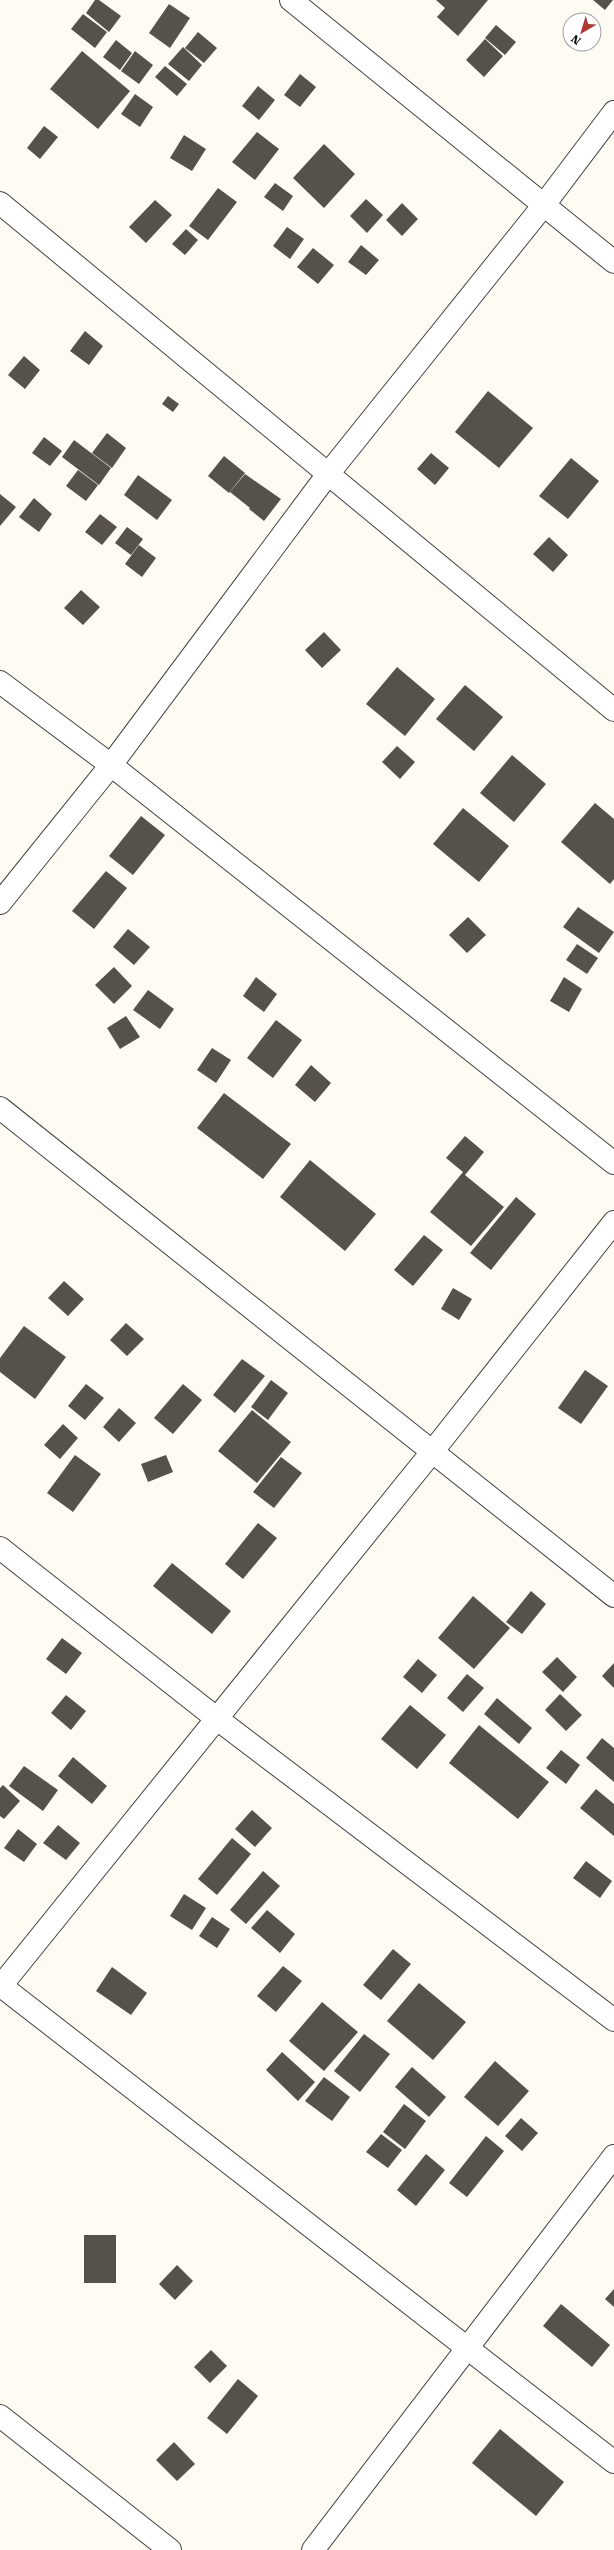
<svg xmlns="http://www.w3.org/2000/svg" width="614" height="2550" font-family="'Roboto Serif',serif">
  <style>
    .building { fill: #57514c }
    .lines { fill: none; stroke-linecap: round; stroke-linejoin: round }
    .minor-casing { stroke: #424242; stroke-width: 24 }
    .minor { stroke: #fff; stroke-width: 22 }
  </style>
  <rect width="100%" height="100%" fill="#fefcf2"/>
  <path class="building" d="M 95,0 L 99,0 L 121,16 L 109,32 L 86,13 Z
    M 436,0 L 488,0 L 458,36 L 437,17 L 445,8 Z
    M 593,0 L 613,0 L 605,10 Z
    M 169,4 L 190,18 L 170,48 L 149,33 Z
    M 83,14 L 107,32 L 95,48 L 71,29 Z
    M 496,25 L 516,42 L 505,55 L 485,38 Z
    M 198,32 L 217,48 L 204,63 L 185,48 Z
    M 485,39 L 503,56 L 484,77 L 466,60 Z
    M 116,40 L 132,53 L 120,70 L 103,57 Z
    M 183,47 L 202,65 L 189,81 L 168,64 Z
    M 82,51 L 130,91 L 98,129 L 50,89 Z
    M 135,51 L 153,65 L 139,84 L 121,71 Z
    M 165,66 L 187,84 L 177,96 L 155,77 Z
    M 300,74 L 316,87 L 300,107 L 284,95 Z
    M 258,86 L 275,100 L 259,120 L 242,106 Z
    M 135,94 L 153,107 L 140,127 L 121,114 Z
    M 44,126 L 58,137 L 40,159 L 27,148 Z
    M 257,132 L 279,149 L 255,180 L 232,162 Z
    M 184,135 L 206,149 L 192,171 L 170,158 Z
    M 324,144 L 355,174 L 324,208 L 293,178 Z
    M 275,183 L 293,196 L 283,211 L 264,197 Z
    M 218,188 L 237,202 L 208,240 L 189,226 Z
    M 366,199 L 383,215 L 367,233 L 350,216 Z
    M 155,200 L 172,215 L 146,243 L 129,227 Z
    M 402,203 L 418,219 L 402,236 L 386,220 Z
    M 287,227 L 304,239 L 290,259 L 273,246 Z
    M 186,229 L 198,240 L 185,255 L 172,244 Z
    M 361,245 L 379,260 L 366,275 L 348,262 Z
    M 313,248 L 334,265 L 318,284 L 297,267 Z
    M 85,331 L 103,346 L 89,365 L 70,351 Z
    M 24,356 L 40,370 L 25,389 L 8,375 Z
    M 488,391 L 533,428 L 499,468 L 455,432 Z
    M 168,396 L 179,404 L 173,412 L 162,404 Z
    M 107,433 L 126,448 L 112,468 L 92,453 Z
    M 44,437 L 62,451 L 50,466 L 32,453 Z
    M 74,440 L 111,468 L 99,485 L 62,457 Z
    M 431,453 L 449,468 L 435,485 L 417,469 Z
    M 224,456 L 245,473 L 229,493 L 208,476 Z
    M 571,458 L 599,481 L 568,519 L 539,496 Z
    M 78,470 L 98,485 L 86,501 L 66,486 Z
    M 245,474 L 281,499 L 264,521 L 249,509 L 253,504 L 250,508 L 230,492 Z
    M 138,475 L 172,500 L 157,520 L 124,495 Z
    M 0,494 L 16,507 L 0,526 Z
    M 34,498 L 52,514 L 39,532 L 19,517 Z
    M 100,514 L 117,527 L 102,545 L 85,532 Z
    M 127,527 L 143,539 L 131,555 L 115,543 Z
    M 549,537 L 568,555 L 553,572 L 533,554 Z
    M 139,545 L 156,558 L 142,577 L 125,564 Z
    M 81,590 L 100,607 L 83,625 L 64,608 Z
    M 324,632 L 341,650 L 322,668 L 305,650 Z
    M 397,667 L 435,699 L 405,736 L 366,704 Z
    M 465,685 L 503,717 L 474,751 L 436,719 Z
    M 397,746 L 415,762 L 400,779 L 382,762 Z
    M 512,755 L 546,784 L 514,822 L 480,793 Z
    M 595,803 L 614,819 L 614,879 L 610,884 L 561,842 Z
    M 463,808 L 509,846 L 479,882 L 433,844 Z
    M 141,816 L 165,835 L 133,875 L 109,856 Z
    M 106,871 L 127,888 L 94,929 L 72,911 Z
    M 578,907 L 614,932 L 599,953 L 563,927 Z
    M 468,917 L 486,935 L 467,953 L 449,935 Z
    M 128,929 L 150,947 L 134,965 L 113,947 Z
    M 577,944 L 598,958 L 587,974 L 566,960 Z
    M 114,967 L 132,986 L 114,1004 L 95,985 Z
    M 256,977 L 277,994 L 264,1012 L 243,996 Z
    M 564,977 L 582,989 L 569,1012 L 550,1001 Z
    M 148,990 L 174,1009 L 160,1029 L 133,1010 Z
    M 126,1016 L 140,1037 L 120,1049 L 107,1028 Z
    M 276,1020 L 302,1040 L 273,1078 L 247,1058 Z
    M 212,1048 L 231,1060 L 216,1083 L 197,1070 Z
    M 311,1065 L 331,1083 L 315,1102 L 295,1085 Z
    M 224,1093 L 291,1144 L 263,1179 L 197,1128 Z
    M 465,1136 L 484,1152 L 465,1175 L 504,1207 L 471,1246 L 430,1212 L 463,1172 L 446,1158 Z
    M 310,1160 L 376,1214 L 345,1251 L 280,1197 Z
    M 516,1197 L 536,1214 L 491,1270 L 470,1253 Z
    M 424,1235 L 443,1250 L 413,1286 L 394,1270 Z
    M 64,1281 L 84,1299 L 68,1316 L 48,1298 Z
    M 453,1288 L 472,1299 L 459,1320 L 441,1309 Z
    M 126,1323 L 144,1339 L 127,1356 L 110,1340 Z
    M 24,1326 L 66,1357 L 35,1399 L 0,1372 L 0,1358 Z
    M 242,1359 L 265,1376 L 235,1413 L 213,1395 Z
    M 585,1370 L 608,1386 L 581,1424 L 558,1408 Z
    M 271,1380 L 288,1393 L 268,1420 L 251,1407 Z
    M 86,1384 L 104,1398 L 85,1420 L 68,1406 Z
    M 183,1384 L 202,1400 L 173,1434 L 154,1418 Z
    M 119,1408 L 136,1423 L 119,1442 L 103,1427 Z
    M 252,1410 L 291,1442 L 257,1483 L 218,1451 Z
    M 63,1424 L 78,1438 L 60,1459 L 44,1445 Z
    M 75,1455 L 101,1474 L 73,1512 L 47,1493 Z
    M 166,1455 L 173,1472 L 148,1482 L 141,1464 Z
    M 281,1457 L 302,1473 L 274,1508 L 253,1492 Z
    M 258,1523 L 277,1538 L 243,1579 L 225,1564 Z
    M 172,1563 L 231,1611 L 212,1634 L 153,1586 Z
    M 531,1591 L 546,1604 L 522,1634 L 506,1622 Z
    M 473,1596 L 510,1628 L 474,1669 L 438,1638 Z
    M 62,1638 L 82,1653 L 66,1674 L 46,1659 Z
    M 557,1657 L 577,1677 L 563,1692 L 542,1672 Z
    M 418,1659 L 437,1675 L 422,1693 L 403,1677 Z
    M 614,1663 L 614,1688 L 602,1676 Z
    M 467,1674 L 484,1688 L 463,1712 L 447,1698 Z
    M 560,1694 L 582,1715 L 566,1731 L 545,1710 Z
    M 66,1695 L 86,1711 L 71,1730 L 51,1713 Z
    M 497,1698 L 532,1728 L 519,1744 L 484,1714 Z
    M 410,1705 L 446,1735 L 417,1769 L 381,1739 Z
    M 479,1725 L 549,1782 L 518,1819 L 449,1763 Z
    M 602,1738 L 614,1748 L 614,1782 L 586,1758 Z
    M 561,1750 L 580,1765 L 566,1784 L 546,1768 Z
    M 73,1757 L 107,1786 L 92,1804 L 58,1776 Z
    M 24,1766 L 58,1790 L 43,1811 L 9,1786 Z
    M 3,1785 L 20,1801 L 4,1819 L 0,1816 L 0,1788 Z
    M 596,1789 L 614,1804 L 614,1836 L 580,1808 Z
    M 252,1810 L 272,1828 L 255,1847 L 235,1829 Z
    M 58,1825 L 80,1843 L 66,1860 L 43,1843 Z
    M 18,1829 L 37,1844 L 24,1862 L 4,1848 Z
    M 232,1838 L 251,1854 L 217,1895 L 198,1879 Z
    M 586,1861 L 612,1881 L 600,1898 L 573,1878 Z
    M 263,1871 L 280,1886 L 246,1924 L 230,1910 Z
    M 184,1894 L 206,1908 L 192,1930 L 170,1916 Z
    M 267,1910 L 295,1934 L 280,1953 L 251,1928 Z
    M 212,1917 L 230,1929 L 217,1948 L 199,1936 Z
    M 393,1949 L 411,1964 L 381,2000 L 363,1985 Z
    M 283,1966 L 302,1981 L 276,2012 L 257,1996 Z
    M 112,1967 L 147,1993 L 131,2015 L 96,1991 Z
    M 419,1983 L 466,2022 L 433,2060 L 387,2021 Z
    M 322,2002 L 358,2032 L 324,2071 L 289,2041 Z
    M 364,2034 L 390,2054 L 360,2092 L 334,2071 Z
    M 282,2052 L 315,2082 L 298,2101 L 266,2070 Z
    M 495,2061 L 529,2091 L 498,2126 L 464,2097 Z
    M 412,2067 L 446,2097 L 429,2117 L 395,2087 Z
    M 324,2077 L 350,2097 L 332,2121 L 305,2101 Z
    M 404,2104 L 426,2121 L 405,2149 L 383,2132 Z
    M 521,2118 L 538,2133 L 522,2151 L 505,2136 Z
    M 381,2134 L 402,2150 L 388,2168 L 366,2152 Z
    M 486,2136 L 504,2151 L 467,2197 L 449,2183 Z
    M 426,2154 L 445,2170 L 416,2206 L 397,2190 Z
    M 84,2235 L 116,2235 L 116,2283 L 84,2283 Z
    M 177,2265 L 193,2281 L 175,2300 L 159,2284 Z
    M 614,2289 L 614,2307 L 605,2299 Z
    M 561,2304 L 610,2345 L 592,2367 L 543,2326 Z
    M 211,2350 L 227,2366 L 210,2383 L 194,2367 Z
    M 238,2379 L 258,2396 L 227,2434 L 207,2418 Z
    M 500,2429 L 564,2482 L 536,2516 L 472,2463 Z
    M 174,2442 L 195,2464 L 177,2481 L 156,2460 Z"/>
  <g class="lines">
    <g class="minor-casing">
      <path id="minor" d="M 291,0 L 614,262
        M 0,203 L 614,710
        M 0,682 L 111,765 L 614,1163
        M 0,903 L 111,765 L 328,474 L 543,206 L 614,112
        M 0,1108 L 614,1596
        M 0,1548 L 216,1718 L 614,2020
        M 0,1985 L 614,2462
        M 0,1987 L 432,1452 L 614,1222
        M 0,2416 L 170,2550
        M 313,2550 L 614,2156"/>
    </g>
    <use href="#minor" class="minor"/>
  </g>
  <g transform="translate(582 32) rotate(218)"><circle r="19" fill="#ffffff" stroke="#9f9f9f"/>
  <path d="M0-3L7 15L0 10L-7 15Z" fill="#b23733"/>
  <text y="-6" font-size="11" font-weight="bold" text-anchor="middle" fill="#0f0f0f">N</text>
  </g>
</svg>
